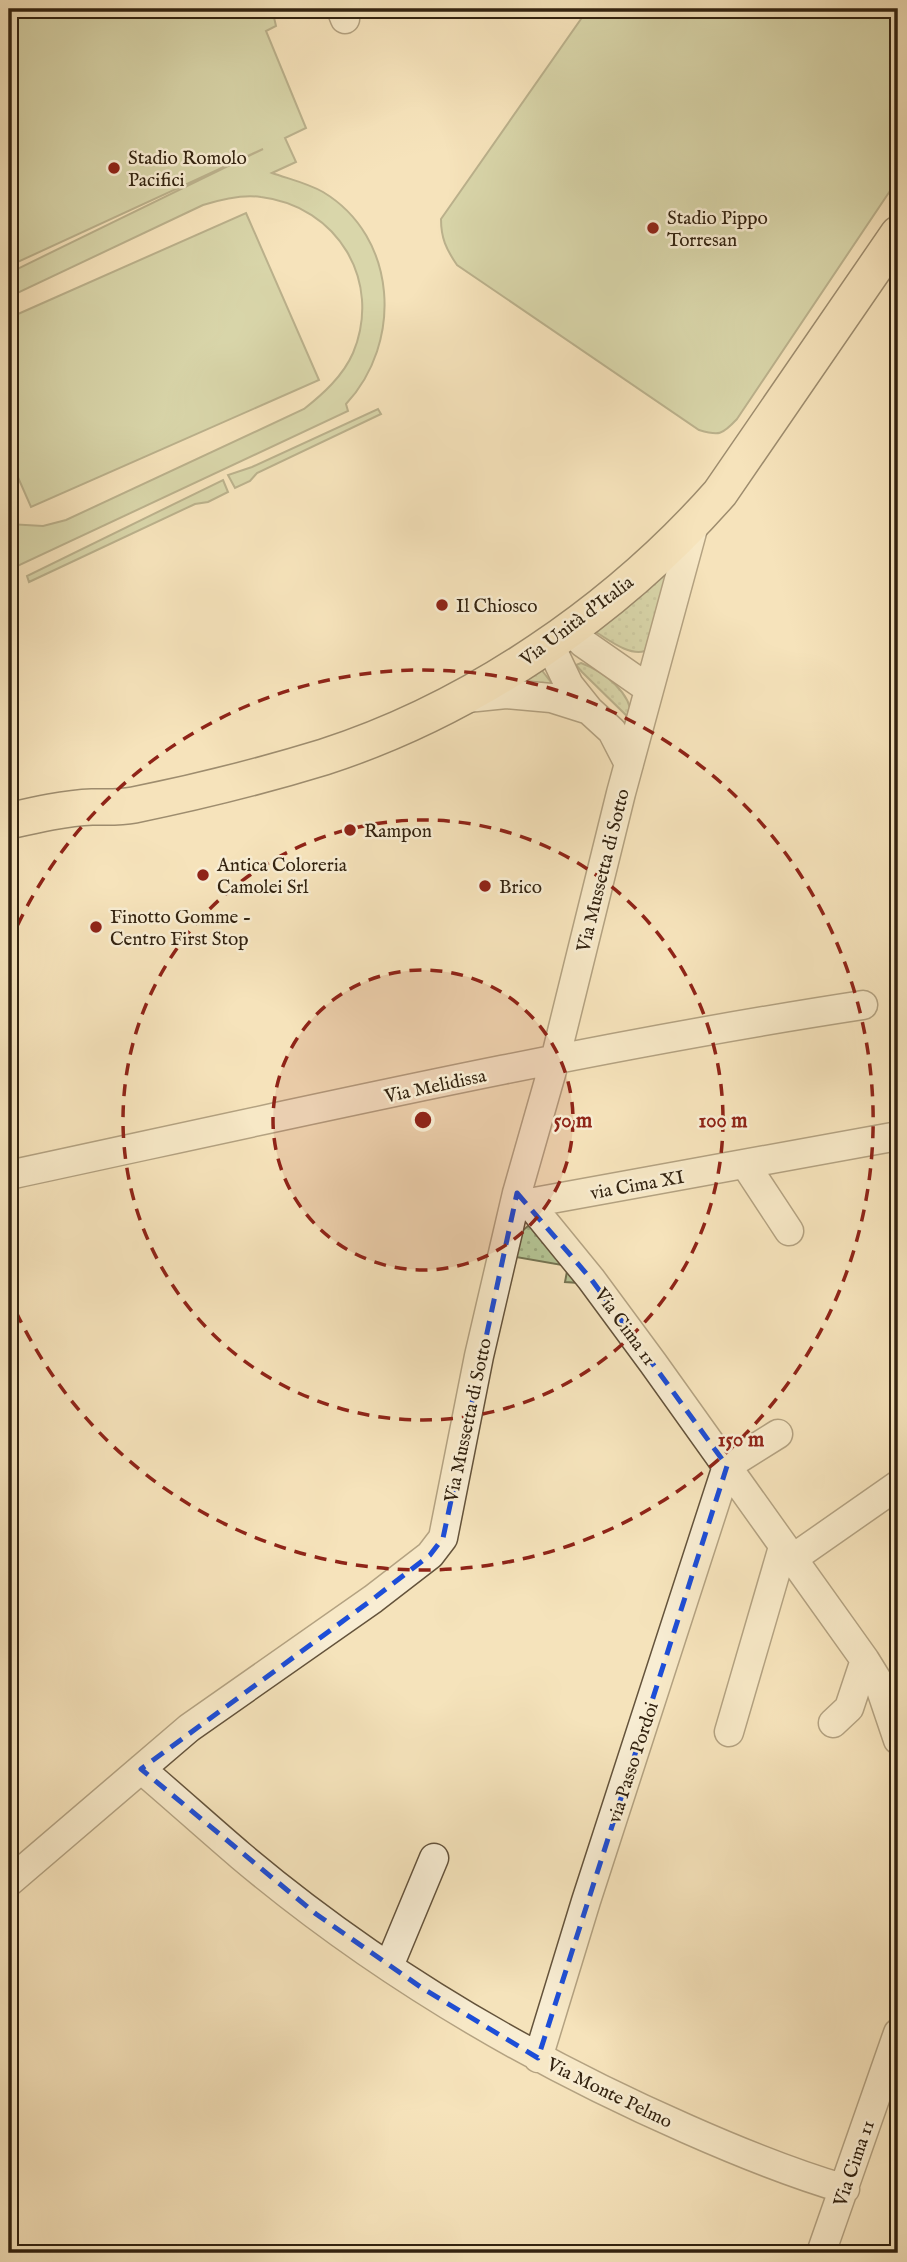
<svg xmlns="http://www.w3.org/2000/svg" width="907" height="2262" font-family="'IM FELL English',serif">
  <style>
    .grass { fill: url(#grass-dots); stroke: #747452; stroke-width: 2 }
    .pitch { fill: #b5c595; stroke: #747452; stroke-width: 2 }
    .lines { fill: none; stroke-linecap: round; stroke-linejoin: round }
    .minor-casing { stroke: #64533b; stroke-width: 31 }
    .major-casing { stroke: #332310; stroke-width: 38 }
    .minor { stroke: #f8edd3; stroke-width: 28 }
    .major { stroke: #f5e3bb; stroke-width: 35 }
    .marked { fill: none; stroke: #1d4ed8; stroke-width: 5; stroke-dasharray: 14 9; stroke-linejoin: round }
    .ring { fill: none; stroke: #8f2418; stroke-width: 3.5; stroke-dasharray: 12 9 }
    .poi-dot { fill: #8f2418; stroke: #f8edd3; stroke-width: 2.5 }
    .labels { text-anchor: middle; stroke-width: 5; stroke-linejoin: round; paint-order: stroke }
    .poi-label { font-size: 19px; fill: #332310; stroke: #f8edd3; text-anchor: start }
    .street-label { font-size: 19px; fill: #332310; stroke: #f8edd3 }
    .centre { fill: #8f2418; stroke: #f8edd3; stroke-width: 3.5 }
    .ring-label { font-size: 21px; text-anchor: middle; font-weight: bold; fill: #8f2418; stroke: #f8edd3; stroke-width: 5; stroke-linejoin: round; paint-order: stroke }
  </style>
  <defs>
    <pattern id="grass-dots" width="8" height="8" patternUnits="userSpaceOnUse" patternTransform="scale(1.75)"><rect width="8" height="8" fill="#b5c595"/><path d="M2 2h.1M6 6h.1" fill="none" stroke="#9ca97f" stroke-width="1.8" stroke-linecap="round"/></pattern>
  </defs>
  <rect width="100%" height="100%" fill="#f5e3bb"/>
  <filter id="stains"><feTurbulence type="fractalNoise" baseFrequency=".00286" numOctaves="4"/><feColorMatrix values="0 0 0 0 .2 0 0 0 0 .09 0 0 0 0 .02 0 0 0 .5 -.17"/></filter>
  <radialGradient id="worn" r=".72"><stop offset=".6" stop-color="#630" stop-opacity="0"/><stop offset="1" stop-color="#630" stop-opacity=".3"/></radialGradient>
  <path class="grass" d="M 669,567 L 645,651 C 628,656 608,639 594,631 Z
    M 581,663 C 603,671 634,694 631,720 L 582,672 L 576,665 Z
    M 540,668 L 554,686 L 518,684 Z
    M 528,1226 C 546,1229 570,1268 581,1283 L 565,1282 L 568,1266 L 516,1257 L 522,1231 Z"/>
  <path class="pitch" d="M 9,9 L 272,9 L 276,26 L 266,31 L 306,128 L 285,138 L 296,162 L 272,173 C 289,179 307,183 323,192 C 398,237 403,343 346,404 L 348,411 L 9,570 L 9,524 L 43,526 L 66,520 L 304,409 C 323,394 343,376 353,353 C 383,281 337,206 261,197 C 242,194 222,199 203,205 L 9,297 L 9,273 L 263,149 L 9,266 Z
    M 588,9 L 898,9 L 898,179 L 737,419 C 722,435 719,436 699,430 L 457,265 C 446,249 441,238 441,219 Z
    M 246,213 L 319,380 L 31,507 L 9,457 L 9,318 Z
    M 378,409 L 381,414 L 257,473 L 250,481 L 235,488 L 228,475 L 252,467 Z
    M 223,480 L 228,492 L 208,502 L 195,504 L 29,582 L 27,576 Z"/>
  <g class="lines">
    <g class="minor-casing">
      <path id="minor" d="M 341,9 L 345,19
        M 569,629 L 583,643 L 649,689
        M 549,643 L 569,685 L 589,710 L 612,731 L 629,764
        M 467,698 L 506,694 L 551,698 L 589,710
        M 745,1164 L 789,1231
        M 9,1175 C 293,1114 576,1049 863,1005
        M 517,1193 L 529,1203 L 591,1279 L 653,1363 L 865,1660 L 878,1681 L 898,1740
        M 529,1203 L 898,1136
        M 792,1559 L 898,1485
        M 833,1723 L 849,1708 L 865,1660
        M 729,1732 L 783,1547
        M 141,1769 C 174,1797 207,1827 241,1856 C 374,1968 527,2059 687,2129 C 739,2152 790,2173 845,2189
        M 9,1882 L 189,1728 L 373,1599 L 430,1555 L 443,1538 L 479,1356 L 517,1193 L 555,1060 L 621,793 L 695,521
        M 389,1966 L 434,1858
        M 538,2058 L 586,1901 L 727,1466 L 778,1434
        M 821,2253 L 898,2033"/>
    </g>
    <g class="major-casing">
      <path id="major" d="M 9,821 C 35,815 65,808 92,807 C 108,807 118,808 134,805 C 198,792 262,776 324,757 C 473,709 617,610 720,493 L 898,234"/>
    </g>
    <use href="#minor" class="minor"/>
    <use href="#major" class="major"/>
  </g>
  <path d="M0 0H907V2262H0ZM 517,1193 L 591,1279 L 727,1466 L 538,2058 L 422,1988 L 316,1914 L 141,1769 L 373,1599 L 430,1555 L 443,1538 Z" fill="#f5e3bb" fill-opacity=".55" fill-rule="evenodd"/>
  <path class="marked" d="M 517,1193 L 591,1279 L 727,1466 L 538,2058 L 422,1988 L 316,1914 L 141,1769 L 373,1599 L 430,1555 L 443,1538 Z"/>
  <circle cx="423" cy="1120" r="150" fill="#8f2418" fill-opacity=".12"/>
  <g class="ring">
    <circle cx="423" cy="1120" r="150"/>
    <circle cx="423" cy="1120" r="300"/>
    <path d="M9 944A450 450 0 1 1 9 1296"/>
  </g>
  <g class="poi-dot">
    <circle cx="114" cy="168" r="7"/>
    <circle cx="653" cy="228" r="7"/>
    <circle cx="442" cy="605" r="7"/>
    <circle cx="350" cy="830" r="7"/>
    <circle cx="203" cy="875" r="7"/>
    <circle cx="485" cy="886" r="7"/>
    <circle cx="96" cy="927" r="7"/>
  </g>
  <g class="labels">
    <g class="poi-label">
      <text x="128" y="164">Stadio Romolo<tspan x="128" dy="22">Pacifici</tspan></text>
      <text x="667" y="224">Stadio Pippo<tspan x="667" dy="22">Torresan</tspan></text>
      <text x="456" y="612">Il Chiosco</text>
      <text x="364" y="837">Rampon</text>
      <text x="217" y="871">Antica Coloreria<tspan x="217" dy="22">Camolei Srl</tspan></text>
      <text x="499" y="893">Brico</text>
      <text x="110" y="923">Finotto Gomme -<tspan x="110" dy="22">Centro First Stop</tspan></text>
    </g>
    <g class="street-label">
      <text transform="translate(576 620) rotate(-37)" y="7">Via Unità d'Italia</text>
      <text transform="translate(602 870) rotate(-76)" y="7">Via Mussetta di Sotto</text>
      <text transform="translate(435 1085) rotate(-12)" y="7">Via Melidissa</text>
      <text transform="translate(637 1184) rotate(-10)" y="7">via Cima XI</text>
      <text transform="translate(626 1326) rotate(54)" y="7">Via Cima 11</text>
      <text transform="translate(467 1420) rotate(-78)" y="7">Via Mussetta di Sotto</text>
      <text transform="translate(632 1762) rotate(-72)" y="7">via Passo Pordoi</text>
      <text transform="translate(610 2092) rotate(26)" y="7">Via Monte Pelmo</text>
      <text transform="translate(853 2163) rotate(-71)" y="7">Via Cima 11</text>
    </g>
  </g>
  <circle cx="423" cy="1120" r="10" class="centre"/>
  <g class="ring-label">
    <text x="573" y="1127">50 m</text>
    <text x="723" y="1127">100 m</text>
    <text x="741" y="1446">150 m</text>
  </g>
  <rect width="907" height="2262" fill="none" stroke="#f5e3bb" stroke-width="35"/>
  <rect x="10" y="10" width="886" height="2241" fill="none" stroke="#332310" stroke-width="3.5"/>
  <rect x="18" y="18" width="872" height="2227" fill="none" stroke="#332310" stroke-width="2"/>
  <rect width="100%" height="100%" filter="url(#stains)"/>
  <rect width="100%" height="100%" fill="url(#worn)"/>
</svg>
